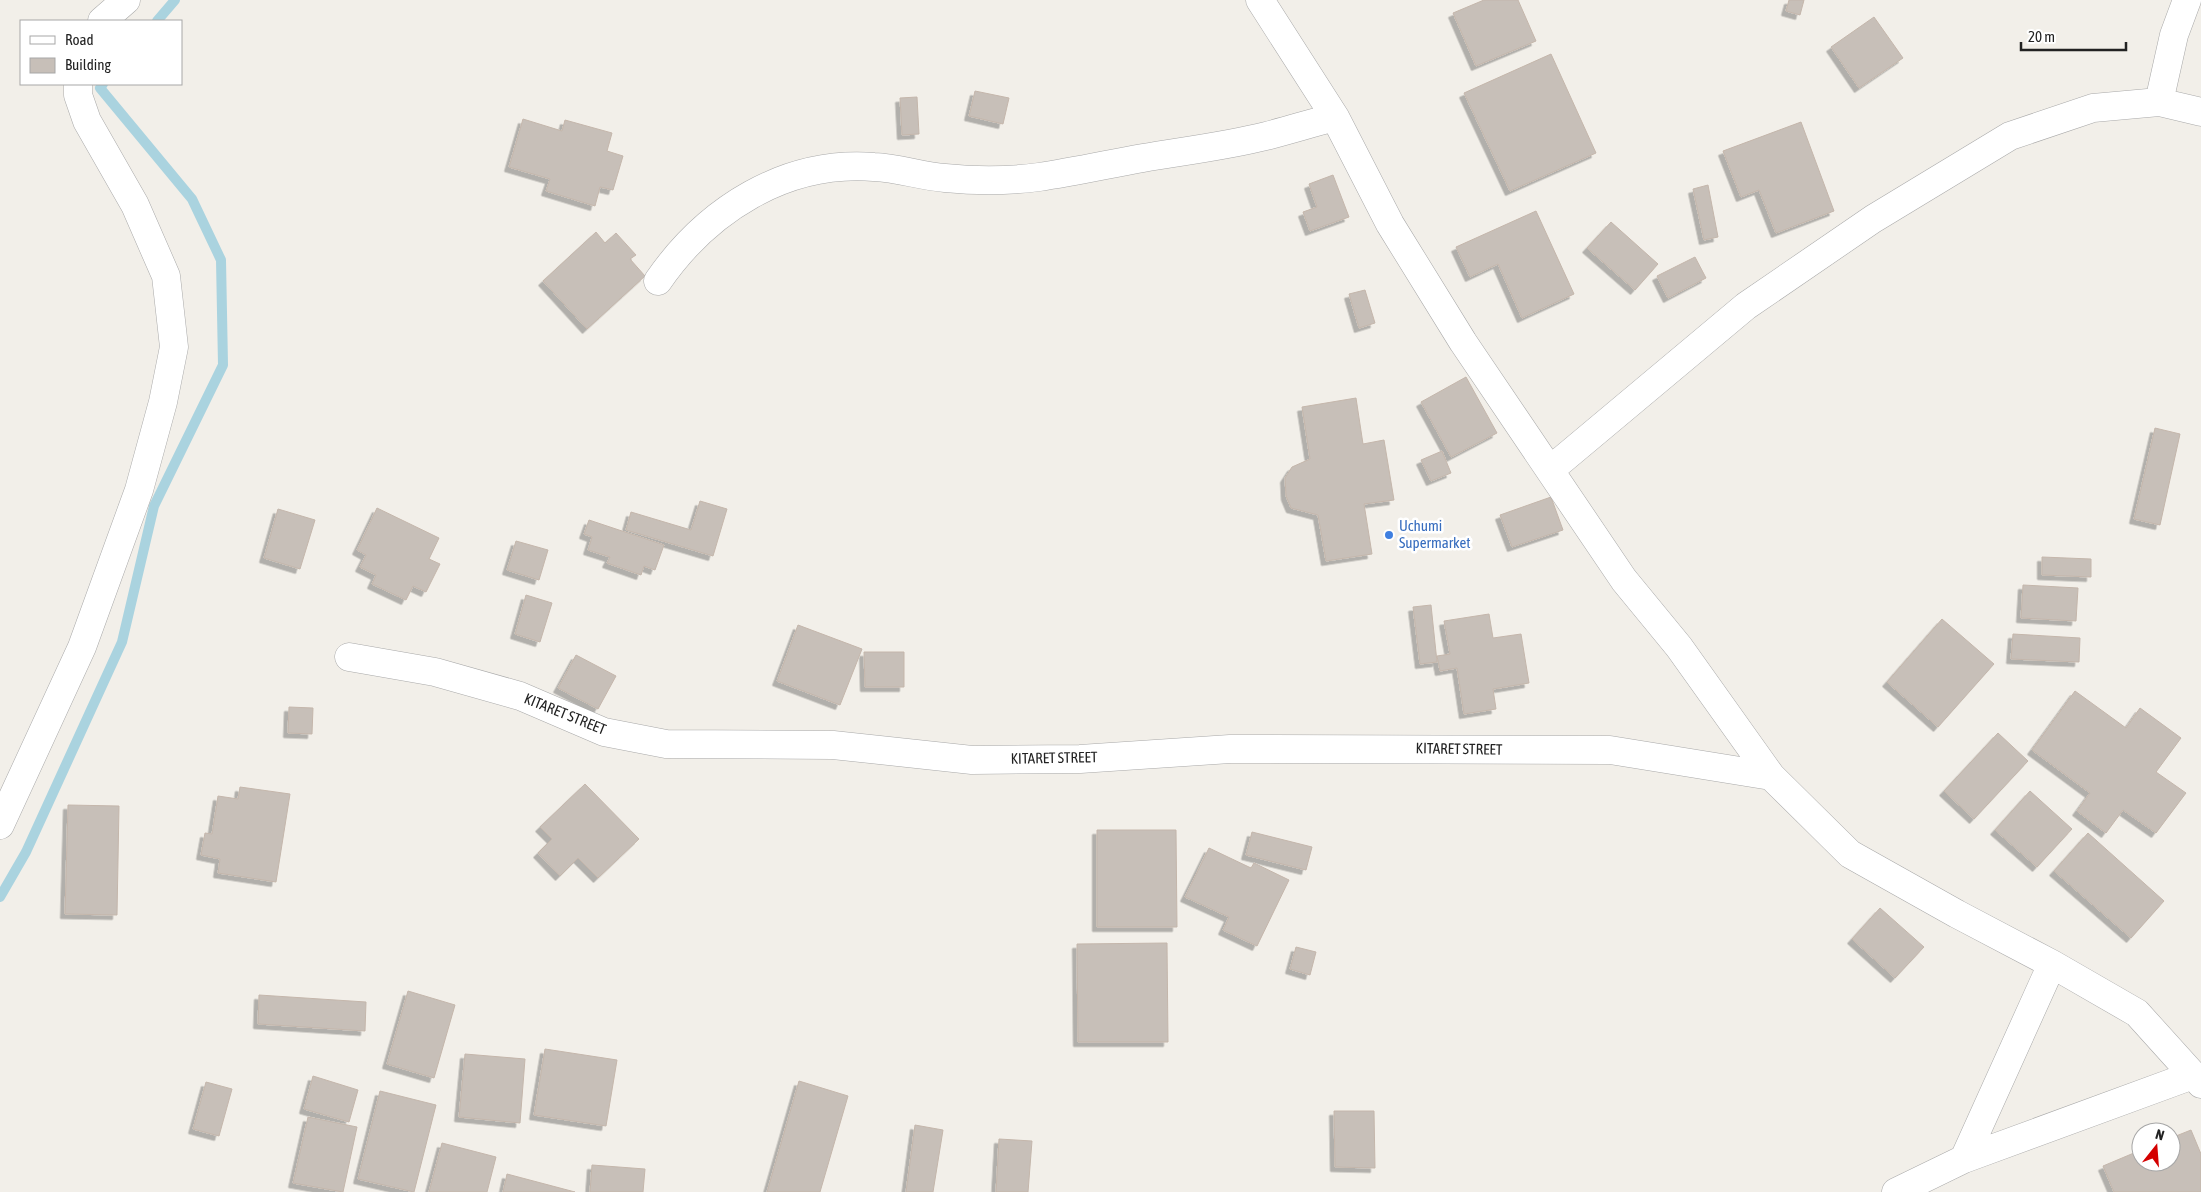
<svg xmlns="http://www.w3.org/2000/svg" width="2201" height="1192" font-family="'Asap Condensed',sans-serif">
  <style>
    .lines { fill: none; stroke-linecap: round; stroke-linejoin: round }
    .stream { stroke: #aad3df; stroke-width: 10 }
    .building { fill: #c7bfb8; stroke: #c4b6ab; filter: url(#shadow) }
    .minor-casing { stroke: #a9a9a9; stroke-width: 29 }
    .minor { stroke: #fff; stroke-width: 28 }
    .shop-dot { fill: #3f7fe0; stroke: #fff; stroke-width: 2 }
    .labels { text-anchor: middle; stroke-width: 5; stroke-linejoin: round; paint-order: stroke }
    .shop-label { font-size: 15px; fill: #366cbe; stroke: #fff; text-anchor: start }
    .street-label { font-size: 15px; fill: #222; stroke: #fff }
  </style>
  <defs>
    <filter id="shadow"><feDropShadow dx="-4.5" dy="4.5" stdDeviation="0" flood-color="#0004"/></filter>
  </defs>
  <rect width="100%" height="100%" fill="#f2efe9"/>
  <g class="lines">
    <path class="stream" d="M 157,21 L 175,0
      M 0,897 L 26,852 L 122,642 L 154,506 L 223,365 L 221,260 L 192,199 L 100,88 L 103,84"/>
  </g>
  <path class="building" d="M 1484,0 L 1518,0 L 1536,41 L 1476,66 L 1453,13 Z
    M 1789,0 L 1804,0 L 1800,15 L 1786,11 Z
    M 1874,17 L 1903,58 L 1859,88 L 1831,47 Z
    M 1551,54 L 1596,153 L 1510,191 L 1464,93 Z
    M 975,91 L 1009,98 L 1003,124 L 969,116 Z
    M 917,97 L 919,134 L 902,135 L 900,98 Z
    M 523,119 L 562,131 L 565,120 L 612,133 L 607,151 L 623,156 L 613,190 L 600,187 L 595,206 L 546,191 L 550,179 L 509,167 Z
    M 1801,122 L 1834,211 L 1776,233 L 1759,190 L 1741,197 L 1723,151 Z
    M 1333,175 L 1349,217 L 1310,231 L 1303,212 L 1317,207 L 1309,184 Z
    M 1708,185 L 1718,237 L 1704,240 L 1693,189 Z
    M 1536,211 L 1574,294 L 1522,318 L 1498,264 L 1470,277 L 1456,247 Z
    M 1611,222 L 1658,264 L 1635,290 L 1587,248 Z
    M 596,232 L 605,243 L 616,233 L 636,255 L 630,259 L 645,276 L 587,329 L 543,281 Z
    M 1695,257 L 1706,278 L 1668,298 L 1657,276 Z
    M 1365,290 L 1375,323 L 1359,328 L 1349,294 Z
    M 1466,377 L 1497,433 L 1451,457 L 1421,402 Z
    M 1356,398 L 1363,444 L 1384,440 L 1394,500 L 1364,504 L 1372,554 L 1326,561 L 1318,515 L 1291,508 L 1286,496 L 1285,478 L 1292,467 L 1310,459 L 1302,407 Z
    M 2155,428 L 2180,434 L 2160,525 L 2134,519 Z
    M 1442,451 L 1451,473 L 1431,481 L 1421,460 Z
    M 1551,497 L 1563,530 L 1512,547 L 1500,515 Z
    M 700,501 L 727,509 L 713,556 L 626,530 L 631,512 L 691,530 Z
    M 377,508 L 439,538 L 429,559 L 440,564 L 426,592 L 413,586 L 406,600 L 372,584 L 376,575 L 360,567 L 366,555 L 357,550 Z
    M 278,509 L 315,520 L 300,569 L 264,558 Z
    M 589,520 L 664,545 L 655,570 L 644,566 L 641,575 L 607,563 L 610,557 L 588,550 L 592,537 L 584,534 Z
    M 516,541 L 548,550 L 539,580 L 507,570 Z
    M 2042,557 L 2091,559 L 2091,577 L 2042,575 Z
    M 2023,585 L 2078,588 L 2076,621 L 2021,618 Z
    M 526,595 L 552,603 L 540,642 L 515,634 Z
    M 1431,605 L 1437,662 L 1420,664 L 1413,607 Z
    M 1489,614 L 1493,638 L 1521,634 L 1529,683 L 1493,689 L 1496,709 L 1464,714 L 1457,668 L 1440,671 L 1437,656 L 1450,654 L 1444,621 Z
    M 1942,619 L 1994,664 L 1938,727 L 1887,682 Z
    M 798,625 L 862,649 L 840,705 L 777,681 Z
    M 2013,634 L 2080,638 L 2079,662 L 2011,659 Z
    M 864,652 L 904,652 L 904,687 L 865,687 Z
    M 576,655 L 616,676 L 598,709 L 558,688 Z
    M 2075,691 L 2126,728 L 2140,708 L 2181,738 L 2156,772 L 2186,793 L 2156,833 L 2123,810 L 2106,833 L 2077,811 L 2090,793 L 2032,750 Z
    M 289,707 L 313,708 L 312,734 L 288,733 Z
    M 1998,733 L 2028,761 L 1974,819 L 1944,791 Z
    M 585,784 L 639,839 L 598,878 L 578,858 L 560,876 L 538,853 L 552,839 L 540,827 Z
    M 240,787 L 290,794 L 276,882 L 218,873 L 220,859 L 201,855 L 205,833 L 212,834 L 218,796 L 238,799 Z
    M 2030,791 L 2072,829 L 2037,867 L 1995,830 Z
    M 68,805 L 119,806 L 117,915 L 65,914 Z
    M 1097,830 L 1176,830 L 1177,927 L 1097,927 Z
    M 1252,832 L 1312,847 L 1306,870 L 1246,855 Z
    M 2088,833 L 2164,901 L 2131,938 L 2054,871 Z
    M 1209,848 L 1251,868 L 1254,863 L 1289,880 L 1257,946 L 1223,930 L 1229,917 L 1185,897 Z
    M 1880,908 L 1924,947 L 1895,978 L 1852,939 Z
    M 1167,943 L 1168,1042 L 1078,1042 L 1077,944 Z
    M 1296,947 L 1316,952 L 1310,975 L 1290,969 Z
    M 408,991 L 455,1005 L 434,1078 L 387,1064 Z
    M 259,995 L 366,1002 L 365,1031 L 258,1024 Z
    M 545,1049 L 617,1060 L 606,1126 L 534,1115 Z
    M 465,1054 L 525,1059 L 520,1123 L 459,1117 Z
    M 313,1076 L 358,1090 L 349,1122 L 304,1109 Z
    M 799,1081 L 848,1096 L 820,1192 L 767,1192 Z
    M 206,1082 L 232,1089 L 219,1136 L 193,1129 Z
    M 380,1091 L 436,1105 L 414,1192 L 358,1179 Z
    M 1334,1111 L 1374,1111 L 1375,1168 L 1335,1167 Z
    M 308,1117 L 357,1127 L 343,1192 L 293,1183 Z
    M 915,1125 L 943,1130 L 933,1192 L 906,1192 Z
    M 2191,1130 L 2201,1154 L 2201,1192 L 2114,1192 L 2103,1166 L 2141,1150 L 2141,1162 L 2171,1162 L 2171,1138 Z
    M 999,1139 L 1032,1141 L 1028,1192 L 996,1192 Z
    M 442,1143 L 496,1157 L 487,1192 L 429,1192 Z
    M 592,1165 L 645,1169 L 643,1192 L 590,1192 Z
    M 507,1174 L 575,1192 L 503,1192 Z"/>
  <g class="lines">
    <g class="minor-casing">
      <path id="minor" d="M 1260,0 L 1335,117 L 1390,224 L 1463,342 L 1624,580 L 1679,647 L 1771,776 L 1850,854 L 1957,914 L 2052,964 L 2137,1013 L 2201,1084
        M 102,21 L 126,0
        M 2159,102 L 2174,35 L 2187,0
        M 658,281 C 707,210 785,160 874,167 C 898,168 921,176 945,178 C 975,181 1009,181 1039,177 C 1074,172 1109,164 1143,158 C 1184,151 1226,146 1266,136 C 1289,130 1312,123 1335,117
        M 1550,470 L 1746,306 L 1873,219 L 2010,136 L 2093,108 L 2159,102 L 2201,112
        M 349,657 L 435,672 L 520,696 L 604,732 L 666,744 L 833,745 L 972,760 L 1080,759 L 1230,749 L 1610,750 L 1771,776
        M 0,825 L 82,647 L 139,490 L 163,402 L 174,347 L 166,276 L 135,205 L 87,121 L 78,95 L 78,84
        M 1964,1159 L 2052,964
        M 1896,1192 L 1964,1159 L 2193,1075"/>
    </g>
    <use href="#minor" class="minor"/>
  </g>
  <circle class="shop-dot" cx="1389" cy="535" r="5"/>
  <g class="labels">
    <g class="shop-label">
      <text x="1399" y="531">Uchumi<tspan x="1399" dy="17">Supermarket</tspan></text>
    </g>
    <g class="street-label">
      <text transform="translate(565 714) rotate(22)" y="5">KITARET STREET</text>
      <text transform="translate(1459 749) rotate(1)" y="5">KITARET STREET</text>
      <text transform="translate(1054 758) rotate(-1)" y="5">KITARET STREET</text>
    </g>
  </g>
  <rect x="20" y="20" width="162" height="65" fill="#ffffff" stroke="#a7a7a7"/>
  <rect x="30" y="36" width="25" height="8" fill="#ffffff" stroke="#a7a7a7"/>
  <text x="65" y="45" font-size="15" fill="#222222">Road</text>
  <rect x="30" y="58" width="25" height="15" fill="#c7bfb8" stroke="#a7a7a7"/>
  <text x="65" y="70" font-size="15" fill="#222222">Building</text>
  <g transform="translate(2156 1147) rotate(17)"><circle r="24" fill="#ffffff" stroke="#a7a7a7"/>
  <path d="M0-4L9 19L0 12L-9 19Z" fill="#d40000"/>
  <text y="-8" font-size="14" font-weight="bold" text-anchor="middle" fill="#222222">N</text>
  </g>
  <path d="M2021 42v8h105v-8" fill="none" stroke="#222222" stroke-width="2.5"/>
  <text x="2028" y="42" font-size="15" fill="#222222" stroke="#ffffff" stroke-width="4" paint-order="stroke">20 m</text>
</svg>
